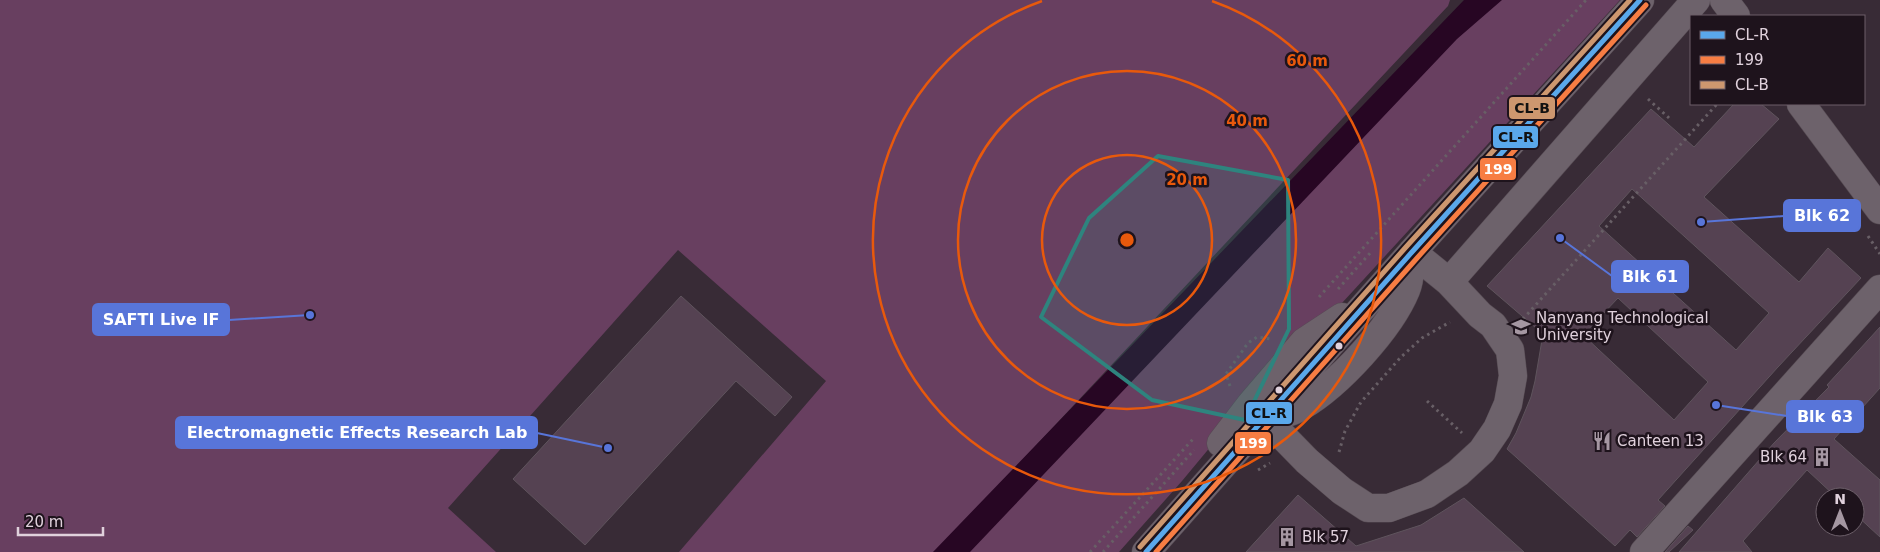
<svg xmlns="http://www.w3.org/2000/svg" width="1880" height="552" font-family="'DejaVu Sans',sans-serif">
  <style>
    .green { fill: #683f60 }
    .water { fill: #270623 }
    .building { fill: #554252; stroke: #5f545d; fill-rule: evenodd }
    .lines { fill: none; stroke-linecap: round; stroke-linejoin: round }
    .minor-casing { stroke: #554a52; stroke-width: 29 }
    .path { stroke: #685f66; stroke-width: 3; stroke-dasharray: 2.5 4; stroke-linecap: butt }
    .minor { stroke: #6d626b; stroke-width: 28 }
    .bus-1-casing { stroke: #1e131c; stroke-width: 9 }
    .bus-2-casing { stroke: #1e131c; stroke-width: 9 }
    .bus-3-casing { stroke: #1e131c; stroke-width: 9 }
    .bus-1 { stroke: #5aa8eb; stroke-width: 5 }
    .bus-2 { stroke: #f77d43; stroke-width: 5 }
    .bus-3 { stroke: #cd976f; stroke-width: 5 }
    .marked { fill: #2e847e; fill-opacity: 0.2; stroke: #2e847e; stroke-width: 4; stroke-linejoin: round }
    .ring { fill: none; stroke: #e8590c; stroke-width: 2.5 }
    .bus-dot { fill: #e0d1dc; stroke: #1e131c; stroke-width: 2 }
    .labels { text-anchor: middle; stroke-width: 5; stroke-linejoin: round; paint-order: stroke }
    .poi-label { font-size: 15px; fill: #e0d1dc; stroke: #1e131c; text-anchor: start }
    .centre { fill: #e8590c; stroke: #1e131c; stroke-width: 2.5 }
    .ring-label { font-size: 15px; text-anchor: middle; font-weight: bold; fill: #e8590c; stroke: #1e131c; stroke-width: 5; stroke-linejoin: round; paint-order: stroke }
    .leader { fill: none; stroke: #5875d9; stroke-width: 2 }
    .callout-dot { fill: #5875d9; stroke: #1e131c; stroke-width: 2 }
    .callout { fill: #5875d9; stroke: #5875d9; stroke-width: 2 }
    .callout-label { font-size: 16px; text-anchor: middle; font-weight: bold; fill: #fff }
    .line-badge { stroke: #1e131c; stroke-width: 2 }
    .badge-label { font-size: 14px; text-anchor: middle; font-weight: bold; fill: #fff }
    .pale-badge-label { font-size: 14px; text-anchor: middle; font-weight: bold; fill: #111 }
  </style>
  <rect width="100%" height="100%" fill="#382b36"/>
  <path class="green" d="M 0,0 L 1450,0 L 1448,6 L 936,552 L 679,552 L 826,381 L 678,250 L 448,508 L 496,552 L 0,552 Z
    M 1500,0 L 1620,0 L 1342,303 L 1295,345 L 1182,481 L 1119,552 L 959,552 L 1431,59 Z"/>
  <path class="water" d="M 1464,0 L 1502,0 L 1457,39 L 970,552 L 933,552 Z"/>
  <path class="building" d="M 1734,104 L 1761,104 L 1779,119 L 1704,197 L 1799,282 L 1828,248 L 1861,278 L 1778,367 L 1658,500 L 1665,506 L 1637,537 L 1630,530 L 1615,546 L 1507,449 L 1516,433 L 1531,397 L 1535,381 L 1543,334 L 1487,286 L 1651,109 L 1694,147 ZM 1632,189 L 1769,313 L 1736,350 L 1599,226 ZM 1618,298 L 1708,382 L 1674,420 L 1583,335 Z
    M 681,296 L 792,397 L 775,416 L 736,381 L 585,545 L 513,479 Z
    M 1880,327 L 1880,388 L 1834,439 L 1880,480 L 1880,537 L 1855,514 L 1855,497 L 1836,497 L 1807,470 L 1743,541 L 1752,552 L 1679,552 L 1774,443 L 1829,387 L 1827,385 Z
    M 1298,495 L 1356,546 L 1421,525 L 1464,498 L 1524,552 L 1246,552 Z
    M 1688,526 L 1693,530 L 1669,552 L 1665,552 Z"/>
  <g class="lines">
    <g class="minor-casing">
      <path id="minor" d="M 1724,0 L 1736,16
        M 1801,104 L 1880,210
        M 1449,282 L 1696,0
        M 1265,418 L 1307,461 L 1342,491 L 1368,508 L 1389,508 L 1427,494 L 1458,473 L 1482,451 L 1497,429 L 1508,404 L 1513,376 L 1510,350 L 1493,325 L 1480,315 L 1449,282 L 1412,252
        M 1265,418 C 1277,415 1292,413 1302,406 C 1338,385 1390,329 1406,290 C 1411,279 1410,264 1412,252
        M 1221,443 L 1251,404 L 1304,342 L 1342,317
        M 1146,552 L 1412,252 L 1640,0
        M 1644,552 L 1880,289"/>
    </g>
    <path class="path" d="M 1648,99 L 1669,118
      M 1868,236 L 1880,254
      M 1338,289 L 1372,251
      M 1319,297 L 1586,0
      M 1523,319 L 1717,104
      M 1230,386 L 1226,374 L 1248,343 L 1257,337 L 1271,339
      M 1427,401 L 1462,433
      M 1339,452 L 1345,431 L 1361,402 L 1401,357 L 1422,338 L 1450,322
      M 1258,470 L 1270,463
      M 1090,552 L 1194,438
      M 1103,552 L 1194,450"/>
    <use href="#minor" class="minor"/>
    <g class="bus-1-casing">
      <path id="bus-1" d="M 1146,552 L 1412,252 L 1640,0"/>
    </g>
    <g class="bus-2-casing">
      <path id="bus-2" d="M 1156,552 L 1418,257 L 1646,5"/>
    </g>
    <g class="bus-3-casing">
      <path id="bus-3" d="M 1140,547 L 1406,247 L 1630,0"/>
    </g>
    <use href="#bus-1" class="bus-1"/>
    <use href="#bus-2" class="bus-2"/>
    <use href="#bus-3" class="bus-3"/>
  </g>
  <path class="marked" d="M 1158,156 L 1288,180 L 1289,329 L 1245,420 L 1152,400 L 1041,317 L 1089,218 Z"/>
  <g class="ring">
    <circle cx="1127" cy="240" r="85"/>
    <circle cx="1127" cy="240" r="169"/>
    <path d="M1212 1A254 254 0 1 1 1042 1"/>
  </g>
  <defs>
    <g id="university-bare" transform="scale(1.5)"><path d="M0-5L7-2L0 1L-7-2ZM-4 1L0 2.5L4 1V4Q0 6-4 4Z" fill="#a597a2" stroke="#1e131c" stroke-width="2.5" paint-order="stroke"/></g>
    <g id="restaurant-bare" transform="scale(1.5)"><path d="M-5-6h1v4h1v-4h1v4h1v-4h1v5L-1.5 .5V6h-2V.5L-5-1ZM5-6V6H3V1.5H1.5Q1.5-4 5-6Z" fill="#a597a2" stroke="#1e131c" stroke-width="2.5" paint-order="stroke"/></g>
    <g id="building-bare" transform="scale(1.5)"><path d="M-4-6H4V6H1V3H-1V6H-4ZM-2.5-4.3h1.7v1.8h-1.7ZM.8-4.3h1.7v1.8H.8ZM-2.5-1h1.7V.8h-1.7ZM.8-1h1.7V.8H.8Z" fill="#a597a2" stroke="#1e131c" stroke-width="2.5" paint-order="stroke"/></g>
  </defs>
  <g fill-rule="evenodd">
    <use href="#university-bare" x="1521" y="327"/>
    <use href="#restaurant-bare" x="1602" y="441"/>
    <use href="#building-bare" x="1822" y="457"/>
    <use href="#building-bare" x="1287" y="537"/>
  </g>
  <g class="bus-dot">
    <circle cx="1339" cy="346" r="4.5"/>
    <circle cx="1279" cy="390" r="4.5"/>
  </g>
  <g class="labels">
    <g class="poi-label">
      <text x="1536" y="323">Nanyang Technological<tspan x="1536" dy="17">University</tspan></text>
      <text x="1617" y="446">Canteen 13</text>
      <text x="1807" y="462" text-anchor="end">Blk 64</text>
      <text x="1302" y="542">Blk 57</text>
    </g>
  </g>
  <circle cx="1127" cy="240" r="8" class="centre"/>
  <g class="ring-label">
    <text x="1307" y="66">60 m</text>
    <text x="1247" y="126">40 m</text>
    <text x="1187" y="185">20 m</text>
  </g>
  <path class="leader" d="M1701 222L1784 216M1560 238L1612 276M310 315L229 320M1716 405L1787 416M608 448L537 433"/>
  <g class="callout-dot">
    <circle cx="1701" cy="222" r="5"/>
    <circle cx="1560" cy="238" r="5"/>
    <circle cx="310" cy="315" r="5"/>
    <circle cx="1716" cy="405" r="5"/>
    <circle cx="608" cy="448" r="5"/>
  </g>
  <g class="callout">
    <rect x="1784" y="200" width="76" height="31" rx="5"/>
    <rect x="1612" y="261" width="76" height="31" rx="5"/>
    <rect x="93" y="304" width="136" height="31" rx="5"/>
    <rect x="1787" y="401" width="76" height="31" rx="5"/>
    <rect x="176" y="417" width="361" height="31" rx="5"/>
  </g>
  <g class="callout-label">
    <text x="1822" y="221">Blk 62</text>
    <text x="1650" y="282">Blk 61</text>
    <text x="161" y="325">SAFTI Live IF</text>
    <text x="1825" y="422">Blk 63</text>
    <text x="357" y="438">Electromagnetic Effects Research Lab</text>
  </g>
  <g class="line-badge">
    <rect x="1508" y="96" width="48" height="24" rx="5" fill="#cd976f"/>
    <rect x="1492" y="125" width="47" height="24" rx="5" fill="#5aa8eb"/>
    <rect x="1479" y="157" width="38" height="24" rx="5" fill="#f77d43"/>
    <rect x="1245" y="401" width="48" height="24" rx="5" fill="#5aa8eb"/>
    <rect x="1234" y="431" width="38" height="24" rx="5" fill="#f77d43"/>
  </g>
  <g class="badge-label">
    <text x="1498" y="174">199</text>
    <text x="1253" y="448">199</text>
  </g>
  <g class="pale-badge-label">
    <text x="1532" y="113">CL-B</text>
    <text x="1516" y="142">CL-R</text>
    <text x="1269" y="418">CL-R</text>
  </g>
  <rect x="1690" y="15" width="175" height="90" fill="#1e131c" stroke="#6c5f69"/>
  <rect x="1700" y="31" width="25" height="8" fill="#5aa8eb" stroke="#6c5f69"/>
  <text x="1735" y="40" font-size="15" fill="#e0d1dc">CL-R</text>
  <rect x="1700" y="56" width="25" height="8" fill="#f77d43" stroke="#6c5f69"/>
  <text x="1735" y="65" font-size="15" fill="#e0d1dc">199</text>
  <rect x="1700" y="81" width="25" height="8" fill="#cd976f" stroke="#6c5f69"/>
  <text x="1735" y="90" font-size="15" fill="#e0d1dc">CL-B</text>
  <g transform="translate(1840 512)"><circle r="24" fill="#1e131c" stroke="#6c5f69"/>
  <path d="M0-4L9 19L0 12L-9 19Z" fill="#a597a2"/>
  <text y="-8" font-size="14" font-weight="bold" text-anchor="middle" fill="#e0d1dc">N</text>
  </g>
  <path d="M18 527v8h85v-8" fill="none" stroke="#e0d1dc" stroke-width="2.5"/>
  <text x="25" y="527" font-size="15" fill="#e0d1dc" stroke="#1e131c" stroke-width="4" paint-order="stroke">20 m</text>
</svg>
